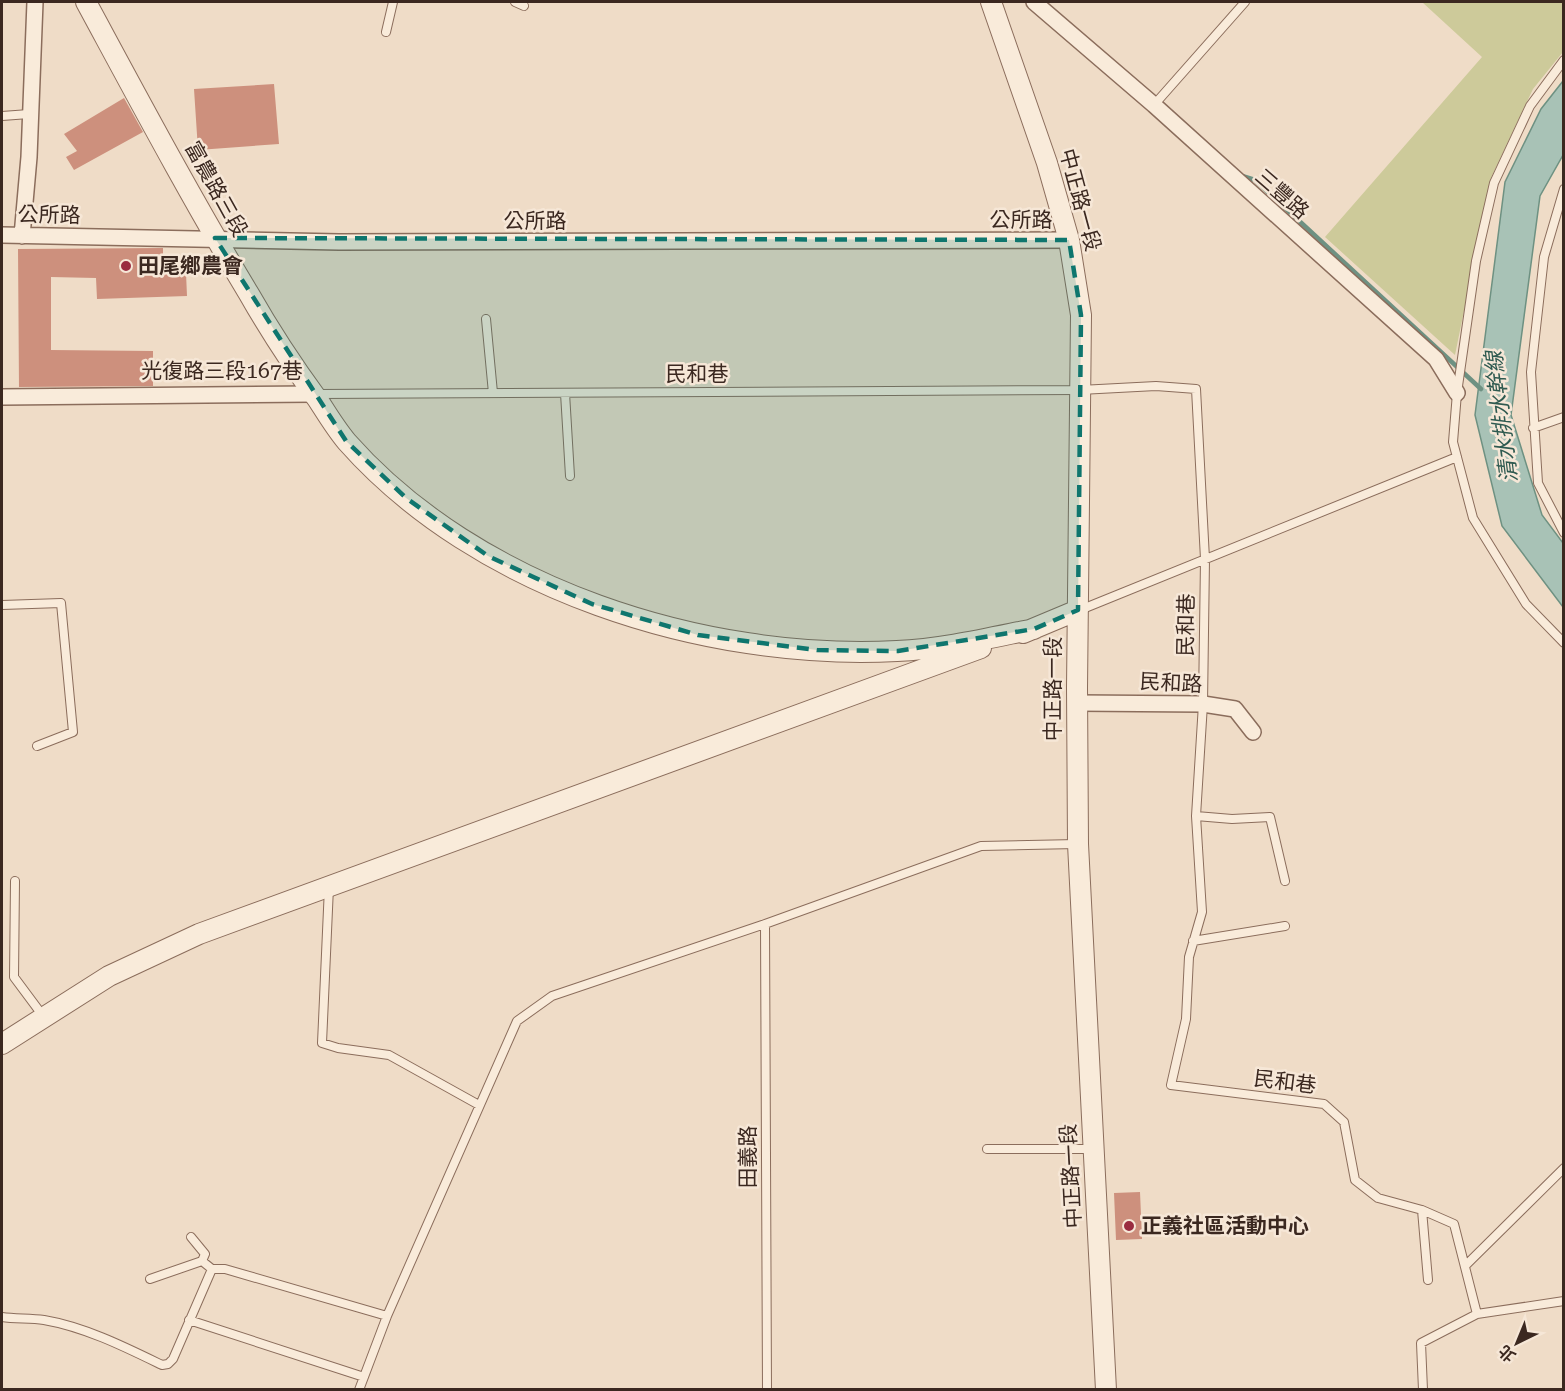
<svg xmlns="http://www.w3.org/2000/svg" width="1565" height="1391" font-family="'Roboto Serif','Noto Sans TC',serif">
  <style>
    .green { fill: #cdca9a }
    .water { fill: #a8c2b6; stroke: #6e9182; stroke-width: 1.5 }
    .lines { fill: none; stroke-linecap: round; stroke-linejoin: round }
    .stream { stroke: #6e9182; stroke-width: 4.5 }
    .building { fill: #cd907d }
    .service-casing { stroke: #8b6d5c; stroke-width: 10 }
    .minor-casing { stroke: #8b6d5c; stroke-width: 18 }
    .tertiary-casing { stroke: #8b6d5c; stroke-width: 22 }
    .service { stroke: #f9ebda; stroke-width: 8 }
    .minor { stroke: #f9ebda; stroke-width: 15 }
    .tertiary { stroke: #f9ebda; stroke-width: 20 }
    .marked { fill: #0f766e; fill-opacity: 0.2; stroke: #0f766e; stroke-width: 4.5; stroke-dasharray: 12 8; stroke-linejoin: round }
    .poi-dot { fill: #9a2c40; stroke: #f6e7d7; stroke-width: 2 }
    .labels { text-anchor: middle; stroke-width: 5; stroke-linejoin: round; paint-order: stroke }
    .street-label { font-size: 21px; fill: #3b2820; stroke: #f6e7d7 }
    .poi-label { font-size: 21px; font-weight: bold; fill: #3b2820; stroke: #f6e7d7; text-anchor: start }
    .water-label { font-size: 22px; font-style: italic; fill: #2f5a50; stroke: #f6e7d7 }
  </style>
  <rect width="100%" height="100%" fill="#efdcc7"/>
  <path class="green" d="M 1422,2 L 1563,2 L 1563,52 L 1533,89 L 1491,178 L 1455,355 L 1325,237 L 1482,57 Z"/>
  <path class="water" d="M 1563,81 L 1563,155 L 1540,196 L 1511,415 L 1542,515 L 1563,543 L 1563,607 L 1502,526 L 1475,415 L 1505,182 L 1541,109 Z"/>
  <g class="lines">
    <path class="stream" d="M 1239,175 L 1255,180 L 1481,389"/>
  </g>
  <path class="building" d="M 274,84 L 279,144 L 198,150 L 194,89 Z
    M 124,98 L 143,132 L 74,170 L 66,157 L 77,151 L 64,134 Z
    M 163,248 L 163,274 L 186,273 L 187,296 L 97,299 L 96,278 L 51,277 L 51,350 L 153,351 L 153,386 L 19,387 L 18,249 Z
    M 1140,1192 L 1142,1239 L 1116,1240 L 1114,1193 Z"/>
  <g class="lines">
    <g class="service-casing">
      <path id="service" d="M 515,2 L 524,6
        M 386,32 L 393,2
        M 1564,60 L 1530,106 L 1494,183 L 1476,261 L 1457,393 L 1453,442 L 1473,518 L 1526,604 L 1564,643
        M 1154,105 L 1245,2
        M 2,116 L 29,114
        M 1564,189 L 1544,257 L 1531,372 L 1538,483 L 1564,533
        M 486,319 L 493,393
        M 565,393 L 570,476
        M 318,394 L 1080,390 L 1156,386 L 1196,389 L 1205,559 L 1203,704 L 1196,816 L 1202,912 L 1189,957 L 1186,1019 L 1171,1085 L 1324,1104 L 1344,1122 L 1355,1180 L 1378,1198 L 1422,1210 L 1454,1224 L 1477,1314
        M 1533,428 L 1564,417
        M 2,605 L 61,603 L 73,732 L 37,746
        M 1080,610 L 1457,457
        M 1196,816 L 1232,819 L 1270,817 L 1285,881
        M 15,881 L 14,977 L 43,1016
        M 329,887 L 322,1043 L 338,1048 L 389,1055 L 479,1105
        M 765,924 L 767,1390
        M 1193,941 L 1285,926
        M 987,1149 L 1092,1149
        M 1422,1210 L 1428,1280
        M 191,1237 L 205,1254 L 202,1261
        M 1465,1266 L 1564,1168
        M 150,1279 L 202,1261 L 212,1269
        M 2,1317 C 15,1319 30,1318 44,1320 C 85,1327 125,1347 162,1365 L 168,1364 L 173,1359 L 212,1269 L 225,1269 L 387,1316
        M 189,1320 L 364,1377
        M 359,1390 L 387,1316 L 517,1021 L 552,996 L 765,924 L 981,846 L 1077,844
        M 1423,1390 L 1421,1343 L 1477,1314 L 1564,1301"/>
    </g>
    <g class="minor-casing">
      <path id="minor" d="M 1034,2 L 1154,105 L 1436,359 L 1457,393
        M 2,235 L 339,242 L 1069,240
        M 22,236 L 29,157 L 35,2
        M 2,397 L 313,394
        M 1077,703 L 1203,704 L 1235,709 L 1253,732"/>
    </g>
    <g class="tertiary-casing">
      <path id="tertiary" d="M 86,2 C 139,100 191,198 249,294 C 270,331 293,366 318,400 C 327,414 336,429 347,442 C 477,589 704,661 897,651 C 943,649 989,638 1034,629
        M 991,2 L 1047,163 L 1069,240 L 1081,315 L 1077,688 L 1078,844 L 1106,1390
        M 1023,633 L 1078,610
        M 2,1044 L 109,976 L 199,934 L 981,648"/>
    </g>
    <use href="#service" class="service"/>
    <use href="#minor" class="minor"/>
    <use href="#tertiary" class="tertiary"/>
  </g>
  <path class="marked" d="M 215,238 L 1069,240 L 1081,315 L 1078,610 L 1034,629 L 898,651 L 817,650 L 698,635 L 592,604 L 488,556 L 406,498 L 346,441 Z"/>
  <g class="poi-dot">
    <circle cx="126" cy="266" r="6"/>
    <circle cx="1129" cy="1226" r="6"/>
  </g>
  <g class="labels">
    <g class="street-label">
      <text transform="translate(216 189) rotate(61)" y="7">富農路三段</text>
      <text transform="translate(1282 194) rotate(41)" y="7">三豐路</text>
      <text transform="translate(1080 200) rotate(75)" y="7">中正路一段</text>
      <text transform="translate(49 215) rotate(1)" y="7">公所路</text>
      <text x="1021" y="227">公所路</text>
      <text x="535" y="228">公所路</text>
      <text x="222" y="378">光復路三段167巷</text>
      <text x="697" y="381">民和巷</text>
      <text transform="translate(1186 625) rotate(-89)" y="7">民和巷</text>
      <text transform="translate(1171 683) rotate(3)" y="7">民和路</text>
      <text transform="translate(1053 689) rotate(-90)" y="7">中正路一段</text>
      <text transform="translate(1285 1082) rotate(7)" y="7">民和巷</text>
      <text transform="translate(748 1157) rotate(-90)" y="7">田義路</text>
      <text transform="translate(1071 1176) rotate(-93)" y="7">中正路一段</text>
    </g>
    <g class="poi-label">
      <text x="138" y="273">田尾鄉農會</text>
      <text x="1141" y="1233">正義社區活動中心</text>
    </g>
    <g class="water-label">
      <text transform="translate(1501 417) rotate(-97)" y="8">清水排水幹線</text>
    </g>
  </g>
  <rect width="1565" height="1391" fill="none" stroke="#3b2820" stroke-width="6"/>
  <g transform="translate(1517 1343) rotate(223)" stroke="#f6e7d7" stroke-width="4.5" paint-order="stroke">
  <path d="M0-4.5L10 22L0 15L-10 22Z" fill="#3b2820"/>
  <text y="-9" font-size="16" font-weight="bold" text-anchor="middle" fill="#3b2820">北</text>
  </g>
</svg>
